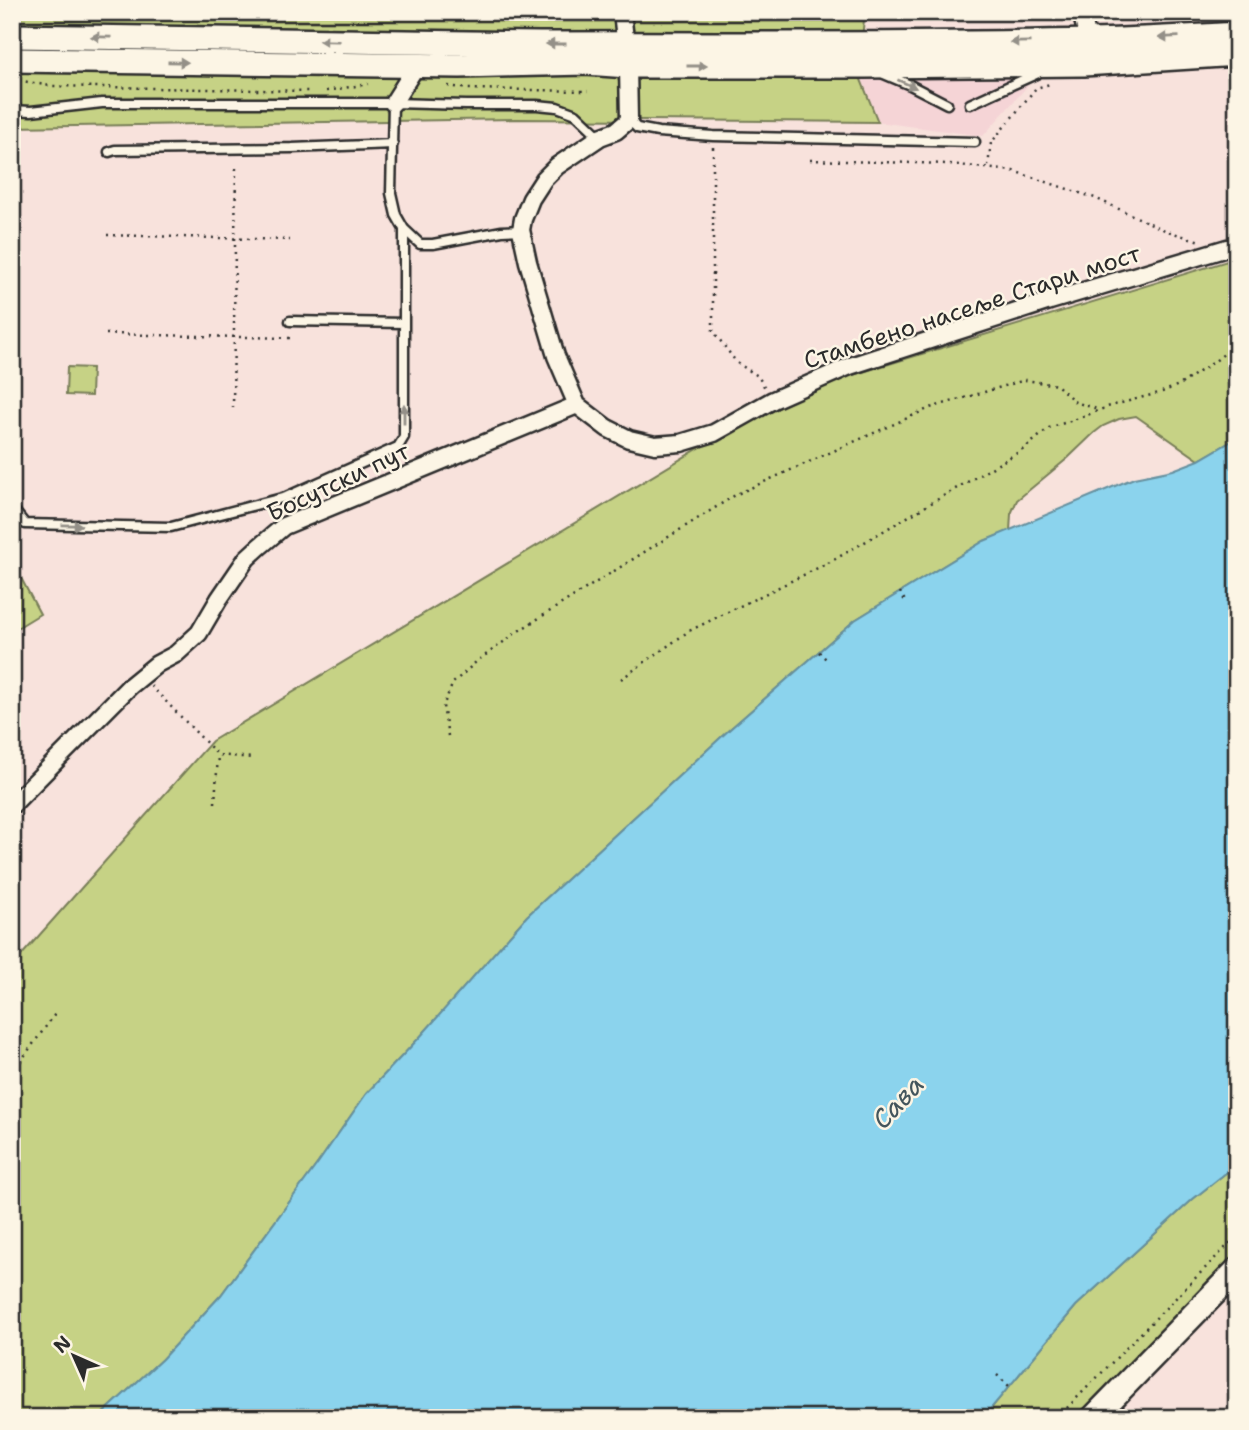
<svg xmlns="http://www.w3.org/2000/svg" width="1249" height="1430" font-family="'Shantell Sans',sans-serif">
  <style>
    .built { fill: #f5d4d6 }
    .green { fill: #c6d285; stroke: #787e58; stroke-width: 2 }
    .water { fill: #8bd3ed; stroke: #65909f; stroke-width: 2 }
    .lines { fill: none; stroke-linecap: round; stroke-linejoin: round }
    .lane-casing { stroke: #2b2b2b; stroke-width: 13 }
    .street-casing { stroke: #2b2b2b; stroke-width: 21 }
    .secondary-casing { stroke: #2b2b2b; stroke-width: 28 }
    .path { stroke: #2b2b2b; stroke-width: 2.5; stroke-dasharray: 2 5; stroke-linecap: butt }
    .lane { stroke: #fcf5e5; stroke-width: 8 }
    .street { stroke: #fcf5e5; stroke-width: 16 }
    .secondary { stroke: #fcf5e5; stroke-width: 23 }
    .oneway { fill: #949088 }
    .labels { text-anchor: middle; stroke-width: 5; stroke-linejoin: round; paint-order: stroke }
    .street-label { font-size: 24px; fill: #2b2b2b; stroke: #fcf5e5 }
    .water-label { font-size: 26px; font-style: italic; fill: #43555c; stroke: #fcf5e5 }
  </style>
  <rect width="100%" height="100%" fill="#f8e2dc"/>
  <filter id="ink" filterUnits="userSpaceOnUse"><feTurbulence type="fractalNoise" baseFrequency=".0143" numOctaves="2"/><feDisplacementMap in="SourceGraphic" scale="14" xChannelSelector="R" yChannelSelector="G"/><feConvolveMatrix kernelMatrix="1 2 1 2 8 2 1 2 1" color-interpolation-filters="sRGB"/></filter>
  <g filter="url(#ink)">
    <path class="built" d="M 858,72 L 1049,73 L 1032,81 L 983,136 L 878,122 Z"/>
    <path class="green" d="M 12,12 L 759,12 L 864,20 L 858,72 L 878,122 L 516,119 L 12,127 Z
      M 1237,258 L 1237,438 L 1199,460 L 1136,416 L 1119,419 L 1103,426 L 1094,433 L 1068,458 L 1017,500 L 1011,514 L 1010,531 L 984,541 L 855,620 L 730,729 L 527,916 L 420,1037 L 366,1094 L 318,1163 L 221,1295 L 162,1359 L 98,1418 L 12,1418 L 12,966 L 212,741 L 706,444 L 833,381 Z
      M 67,367 L 92,368 L 91,396 L 66,395 Z
      M 12,561 L 40,614 L 12,631 Z
      M 1237,1164 L 1237,1270 L 1096,1418 L 983,1418 L 1076,1306 L 1193,1199 Z"/>
    <path class="water" d="M 1237,438 L 1237,1164 L 1193,1199 L 1076,1306 L 983,1418 L 98,1418 L 162,1359 L 221,1295 L 318,1163 L 366,1094 L 420,1037 L 527,916 L 730,729 L 855,620 L 984,541 L 1134,478 L 1173,470 L 1199,460 Z"/>
    <g class="lines">
      <g class="lane-casing">
        <path id="lane" d="M 884,74 L 910,85 L 947,104
          M 393,103 L 391,193 L 396,215 L 404,229 L 420,244 L 433,244 L 502,231 L 521,230
          M 970,104 L 1038,73
          M 12,110 L 31,111 L 102,103 L 393,103 L 466,105 L 537,105 L 557,107 L 576,114 L 600,137
          M 629,120 L 637,128 L 658,132 L 713,136 L 975,142
          M 109,152 L 115,150 L 292,148 L 393,144
          M 290,321 L 404,323
          M 12,508 L 25,524 L 171,527 L 286,497 L 398,447 L 404,437 L 404,229"/>
      </g>
      <g class="street-casing">
        <path id="street" d="M 622,12 L 628,66 L 629,120 L 616,131 L 600,137 L 557,166 L 544,179 L 531,199 L 523,219 L 521,230 L 528,262 L 556,356 L 577,405 L 607,428 L 629,439 L 655,445 L 681,443 L 714,433 L 773,400 L 850,366 L 1050,301 L 1227,248 L 1237,247
          M 1081,12 L 1091,51
          M 393,103 L 417,65
          M 12,805 L 130,686 L 157,664 L 176,654 L 199,633 L 219,599 L 247,558 L 259,547 L 284,526 L 577,405"/>
      </g>
      <g class="secondary-casing">
        <path id="secondary" d="M 12,36 L 540,44 C 722,43 905,46 1088,41 C 1137,40 1187,37 1237,34
          M 12,60 L 460,66 L 586,63 L 628,66 L 865,66 L 1084,64 L 1237,54
          M 1093,1418 L 1237,1270"/>
      </g>
      <path class="path" d="M 12,79 L 50,86 L 309,91
        M 448,86 L 468,89 L 588,91
        M 326,91 L 368,84
        M 713,147 L 713,331 L 737,363 L 758,376 L 765,388
        M 810,160 L 949,164 L 1013,171 L 1095,198 L 1167,231 L 1200,241
        M 988,166 L 991,143 L 1036,88 L 1050,84
        M 107,235 L 290,240
        M 106,334 L 290,338
        M 233,408 L 236,163
        M 900,592 L 905,601
        M 819,652 L 826,659
        M 621,679 L 689,631 L 832,561 L 1005,460 L 1024,449 L 1049,428 L 1085,416 L 1107,407 L 1162,392 L 1181,384 L 1214,362 L 1237,343
        M 151,686 L 218,755 L 253,758
        M 448,736 L 443,706 L 453,683 L 476,662 L 520,630 L 737,494 L 930,408 L 1025,380 L 1057,385 L 1075,402 L 1100,410
        M 215,803 L 218,755
        M 12,1073 L 55,1014
        M 997,1375 L 1009,1386
        M 1057,1418 L 1237,1236"/>
      <use href="#lane" class="lane"/>
      <use href="#street" class="street"/>
      <use href="#secondary" class="secondary"/>
    </g>
    <defs><path id="oneway-solid" d="M-6-.8H1V-3.2L6.5 0L1 3.2V.8H-6Z" transform="scale(1.75)"/></defs>
    <g class="oneway">
      <use href="#oneway-solid" transform="translate(101 37) rotate(-179)"/>
      <use href="#oneway-solid" transform="translate(1169 37) rotate(178)"/>
      <use href="#oneway-solid" transform="translate(329 41) rotate(-179)"/>
      <use href="#oneway-solid" transform="translate(1020 42) rotate(179)"/>
      <use href="#oneway-solid" transform="translate(556 44) rotate(180)"/>
      <use href="#oneway-solid" transform="translate(178 62) rotate(1)"/>
      <use href="#oneway-solid" transform="translate(697 66)"/>
      <use href="#oneway-solid" transform="translate(907 84) rotate(24)"/>
      <use href="#oneway-solid" transform="translate(404 414) rotate(-90)"/>
      <use href="#oneway-solid" transform="translate(72 525) rotate(1)"/>
    </g>
  </g>
  <g class="labels">
    <g class="street-label">
      <text transform="translate(972 307) rotate(-18)" y="8">Стамбено насеље Стари мост</text>
      <text transform="translate(338 482) rotate(-25)" y="8">Босутски пут</text>
    </g>
    <g class="water-label">
      <text transform="translate(898 1102) rotate(-47)" y="9">Сава</text>
    </g>
  </g>
  <rect width="1249" height="1430" fill="none" stroke="#fcf5e5" stroke-width="42"/>
  <rect x="21" y="21" width="1207" height="1388" fill="none" stroke="#2b2b2b" stroke-width="2.5" filter="url(#ink)"/>
  <g transform="translate(74 1356) rotate(315)" stroke="#fcf5e5" stroke-width="5" paint-order="stroke">
  <path d="M0-5L12 26L0 18L-12 26Z" fill="#2b2b2b"/>
  <text y="-10" font-size="19" font-weight="bold" text-anchor="middle" fill="#2b2b2b">N</text>
  </g>
</svg>
